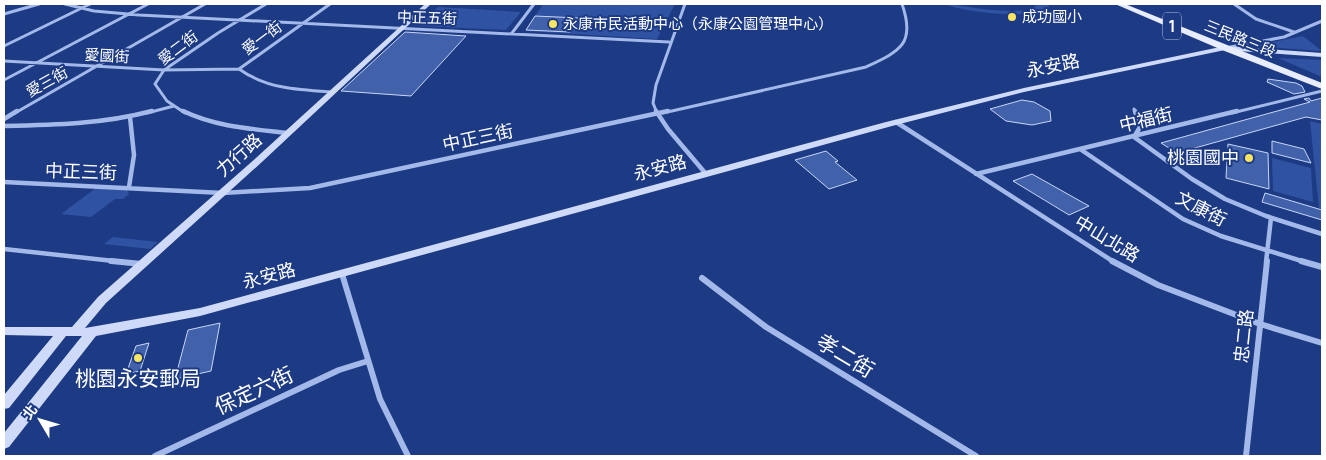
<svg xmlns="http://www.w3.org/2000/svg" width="1326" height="460" font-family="Manrope,'Noto Sans TC',sans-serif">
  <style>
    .green { fill: #3052a2 }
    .building { fill: #4161aa; stroke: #c8d6f8 }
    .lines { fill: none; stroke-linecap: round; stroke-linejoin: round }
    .street-far2 { stroke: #a3b9ea; stroke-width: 3 }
    .street-far1 { stroke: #a3b9ea; stroke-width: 4.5 }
    .street { stroke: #a3b9ea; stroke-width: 6 }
    .secondary { fill: #cfdaf8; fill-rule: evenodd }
    .primary { fill: #e7edfe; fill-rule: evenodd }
    .poi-dot { fill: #fae562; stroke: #1d3a84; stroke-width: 2 }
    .labels { text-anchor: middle; stroke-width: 4; stroke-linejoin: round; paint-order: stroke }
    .far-poi-label { font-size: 15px; fill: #fff; stroke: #1d3a84; text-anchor: start }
    .far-street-label { font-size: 15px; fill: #fff; stroke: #1d3a84 }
    .shield { fill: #1d3a84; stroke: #bbc4da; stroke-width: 1 }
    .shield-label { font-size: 16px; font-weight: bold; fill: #fff }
    .street-label { font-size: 18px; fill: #fff; stroke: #1d3a84 }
    .poi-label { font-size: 18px; fill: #fff; stroke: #1d3a84; text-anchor: end }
    .near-street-label { font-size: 21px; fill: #fff; stroke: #1d3a84 }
    .near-poi-label { font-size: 21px; fill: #fff; stroke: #1d3a84 }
  </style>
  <rect width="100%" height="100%" fill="#1d3a84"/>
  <path class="green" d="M 543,4 L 675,4 L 657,39 L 525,31 Z
    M 945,4 C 954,4 961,6 969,7 C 989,10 1014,13 1033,9 L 1037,4 L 1048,4 L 1049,7 C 1038,21 961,12 945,4 Z
    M 438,7 L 521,12 L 506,30 L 419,26 Z
    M 1303,36 L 1322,51 L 1252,46 Z
    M 1278,58 L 1322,60 L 1322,77 Z
    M 1310,121 L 1322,124 L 1322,209 L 1319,208 Z
    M 1272,158 L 1311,168 L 1313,202 L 1273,191 Z
    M 96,188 L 127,190 L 129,194 L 123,199 L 115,199 L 91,217 L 61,214 Z
    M 113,237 L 158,242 L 150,249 L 104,244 Z"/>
  <path class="building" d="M 535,16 L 579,18 L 570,32 L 526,30 Z
    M 405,32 L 466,36 L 411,96 L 341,91 Z
    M 1268,79 L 1296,83 L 1302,86 L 1305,92 L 1294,94 L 1267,82 Z
    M 1309,98 L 1311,101 L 1322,98 L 1322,120 L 1306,117 L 1177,153 L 1161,143 L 1310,102 L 1304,99 Z
    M 1022,100 L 1034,102 L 1050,111 L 1051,121 L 1032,125 L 1006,121 L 990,109 Z
    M 1272,141 L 1304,149 L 1311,163 L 1272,153 Z
    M 1228,144 L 1268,153 L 1269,189 L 1226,178 Z
    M 826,151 L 838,161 L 835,162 L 857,180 L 829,189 L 795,160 Z
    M 1032,174 L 1089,206 L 1069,215 L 1013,181 Z
    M 1265,193 L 1322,210 L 1322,220 L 1262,202 Z
    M 220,323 L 211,371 L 175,379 L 188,330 Z
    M 149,343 L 140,371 L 126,374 L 136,346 Z"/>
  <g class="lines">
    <path class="street-far2" d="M 65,4 L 94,11 L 139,15 L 669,42
      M 330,4 L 239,69 C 267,89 299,90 333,92
      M 1234,4 L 1256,19 L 1294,32
      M 4,14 L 39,4
      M 512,33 L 534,4
      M 4,46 L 90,4
      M 1225,48 L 1284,37 L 1322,21
      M 4,61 L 164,70 L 239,69
      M 4,80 L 148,4
      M 1134,109 L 1135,113
      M 15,113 L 205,4
      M 147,113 L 174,106
      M 185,113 L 167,101 L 155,84 L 164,70 L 218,33 L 266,4
      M 657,113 L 653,103 L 656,85 L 685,4
      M 663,113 L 866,67 C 900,51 916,44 902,4
      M 1232,113 L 1322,91"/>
    <path class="street-far1" d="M 183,111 C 216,127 253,129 288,133
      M 656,111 L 668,129 L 706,174
      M 1135,111 L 1140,127 L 1134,137 L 1192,179 L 1225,199 L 1266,216 L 1322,234
      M 4,119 L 17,111
      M 896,122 L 1114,262
      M 4,126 C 54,125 103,124 152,111
      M 1080,149 L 1183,219 L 1221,236 L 1305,262
      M 976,174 L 1237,111
      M 4,182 L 223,193 L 310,188 L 668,111
      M 129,187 L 134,155 L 130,117
      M 4,249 L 123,262
      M 1266,262 L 1271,218"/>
    <path class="street" d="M 111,261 L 142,264
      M 1112,261 L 1158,285 L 1260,324 L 1322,343
      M 1301,261 L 1322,267
      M 342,274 L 380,399 L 408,456
      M 702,278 L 766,327 L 976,456
      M 155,456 L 339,370 L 368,361
      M 1246,456 L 1267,261"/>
    <path class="secondary" d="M 425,4 L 431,4 L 263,161 L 106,303 L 85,328 L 200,308 L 886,122 L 1024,88 L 1225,46 L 1322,53 L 1322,57 L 1225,50 L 1024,92 L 892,126 L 200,316 L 96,336 L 9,447 L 4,449 L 4,433 L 82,336 L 66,336 L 9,408 L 4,409 L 4,395 L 53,336 L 4,335 L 4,327 L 72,327 L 98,297 L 257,157 Z"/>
    <path class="primary" d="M 1115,4 L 1125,4 L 1322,83 L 1322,89 L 1222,50 Z"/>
  </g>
  <g class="poi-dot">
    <circle cx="1012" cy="17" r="5"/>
    <circle cx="553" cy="24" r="5"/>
    <circle cx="1249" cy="158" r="5"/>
    <circle cx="138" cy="358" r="5"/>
  </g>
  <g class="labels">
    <g class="far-poi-label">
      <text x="1022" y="22">成功國小</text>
      <text x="563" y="29">永康市民活動中心（永康公園管理中心）</text>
    </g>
    <g class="far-street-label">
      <text transform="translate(427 18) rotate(2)" y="5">中正五街</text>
      <text transform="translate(262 38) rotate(-36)" y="5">愛一街</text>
      <text transform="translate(1240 39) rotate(22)" y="5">三民路三段</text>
      <text transform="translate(178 48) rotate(-37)" y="5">愛二街</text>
      <text transform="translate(107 56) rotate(3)" y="5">愛國街</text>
      <text transform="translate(47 82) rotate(-29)" y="5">愛三街</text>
    </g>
    <rect class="shield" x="1163" y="12.5" width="18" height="27" rx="4"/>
    <g class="shield-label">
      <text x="1172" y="32">1</text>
    </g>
    <g class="street-label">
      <text transform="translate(1053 66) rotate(-12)" y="6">永安路</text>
      <text transform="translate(1146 120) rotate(-13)" y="6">中福街</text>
      <text transform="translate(478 138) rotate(-12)" y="6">中正三街</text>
      <text transform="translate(239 155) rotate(-42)" y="6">力行路</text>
      <text transform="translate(660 168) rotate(-15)" y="6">永安路</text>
      <text transform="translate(81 172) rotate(2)" y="6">中正三街</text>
      <text transform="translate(1201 209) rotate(27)" y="6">文康街</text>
      <text transform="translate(1107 239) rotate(31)" y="6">中山北路</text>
      <text transform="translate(269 276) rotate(-15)" y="6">永安路</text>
      <text transform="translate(1244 336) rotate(-84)" y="6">忠二路</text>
    </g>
    <g class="poi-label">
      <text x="1239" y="164">桃園國中</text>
    </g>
    <g class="near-street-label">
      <text transform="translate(845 356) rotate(31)" y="7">孝二街</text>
      <text transform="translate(254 391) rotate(-25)" y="7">保定六街</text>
    </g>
    <g class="near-poi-label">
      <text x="138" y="386">桃園永安郵局</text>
    </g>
  </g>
  <rect width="1326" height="460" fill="none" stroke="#ffffff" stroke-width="10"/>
  <g transform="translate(40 420) rotate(308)" stroke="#1d3a84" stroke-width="4" paint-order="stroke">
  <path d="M0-4L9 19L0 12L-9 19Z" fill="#ffffff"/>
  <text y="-8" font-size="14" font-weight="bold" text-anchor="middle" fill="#ffffff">北</text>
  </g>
</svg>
